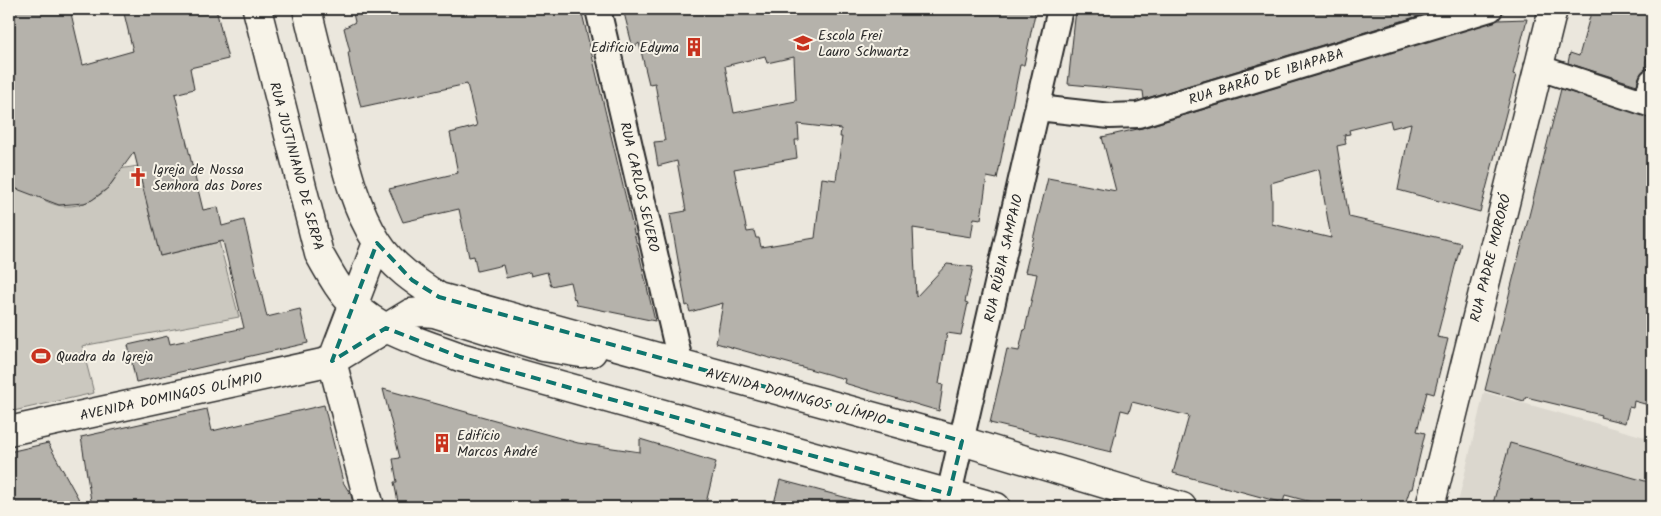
<svg xmlns="http://www.w3.org/2000/svg" width="1661" height="516" font-family="Kalam,sans-serif">
  <style>
    .built { fill: #dbd7ce }
    .green { fill: #cbc8bf; stroke: #7b7a75 }
    .building { fill: #b5b2ab; stroke: #2b2b2b; fill-rule: evenodd }
    .lines { fill: none; stroke-linecap: round; stroke-linejoin: round }
    .minor-casing { stroke: #2b2b2b; stroke-width: 28 }
    .tertiary-casing { stroke: #2b2b2b; stroke-width: 31 }
    .primary-casing { stroke: #2b2b2b; stroke-width: 31 }
    .minor { stroke: #f7f3e8; stroke-width: 24 }
    .tertiary { stroke: #f7f3e8; stroke-width: 28 }
    .primary { stroke: #f7f3e8; stroke-width: 28 }
    .marked { fill: none; stroke: #0f766e; stroke-width: 4; stroke-dasharray: 10 6; stroke-linejoin: round }
    .labels { text-anchor: middle; stroke-width: 4; stroke-linejoin: round; paint-order: stroke }
    .poi-label { font-size: 14px; fill: #2b2b2b; stroke: #f7f3e8; text-anchor: start }
    .street-label { font-size: 14px; fill: #2b2b2b; stroke: #f7f3e8 }
  </style>
  <rect width="100%" height="100%" fill="#ebe7dd"/>
  <filter id="ink" filterUnits="userSpaceOnUse"><feTurbulence type="fractalNoise" baseFrequency=".02" numOctaves="2"/><feDisplacementMap in="SourceGraphic" scale="10" xChannelSelector="R" yChannelSelector="G"/><feConvolveMatrix kernelMatrix="1 2 1 2 8 2 1 2 1" color-interpolation-filters="sRGB"/></filter>
  <g filter="url(#ink)">
    <path class="built" d="M 1484,392 L 1652,439 L 1652,507 L 1457,507 Z"/>
    <path class="green" d="M 138,166 L 160,256 L 219,242 L 239,317 L 82,346 L 94,393 L 9,412 L 9,206 L 15,204 L 11,189 L 25,185 C 35,194 44,202 57,205 C 82,211 112,193 119,169 Z"/>
    <path class="building" d="M 9,9 L 70,9 L 83,65 L 133,51 L 123,9 L 216,9 L 228,59 L 190,68 L 194,89 L 175,94 L 203,210 L 218,207 L 222,226 L 244,220 L 267,317 L 300,309 L 308,343 L 136,382 L 128,345 L 168,336 L 170,344 L 244,328 L 223,241 L 160,256 L 134,152 L 108,188 L 92,200 L 84,203 L 59,205 L 9,186 Z
      M 352,9 L 581,9 L 655,321 L 577,305 L 575,298 L 574,299 L 570,282 L 551,286 L 547,272 L 531,276 L 530,272 L 506,278 L 503,265 L 477,271 L 474,256 L 469,257 L 459,209 L 403,222 L 389,189 L 458,173 L 450,133 L 477,126 L 467,84 L 361,107 L 350,65 L 348,52 L 350,52 L 344,28 L 355,22 Z
      M 623,9 L 1036,9 L 1024,65 L 1020,65 L 997,179 L 987,177 L 981,219 L 974,218 L 971,237 L 913,228 L 916,297 L 947,264 L 973,267 L 965,302 L 968,303 L 961,335 L 947,333 L 939,384 L 943,385 L 939,411 L 844,383 L 845,379 L 716,343 L 723,303 L 690,312 L 688,305 L 686,306 L 670,214 L 686,211 L 677,161 L 658,166 L 654,142 L 665,141 L 655,83 L 649,84 L 639,43 L 633,48 ZM 765,56 L 767,63 L 794,57 L 796,101 L 734,113 L 725,66 ZM 798,124 L 841,129 L 840,137 L 842,137 L 836,180 L 822,178 L 815,238 L 761,247 L 759,238 L 756,238 L 754,231 L 747,232 L 734,169 L 797,158 L 795,140 L 799,140 Z
      M 1076,9 L 1438,9 L 1438,10 L 1144,99 L 1143,91 L 1068,84 Z
      M 1592,9 L 1652,9 L 1652,44 L 1646,61 L 1646,69 L 1639,77 L 1637,85 L 1568,63 L 1570,53 L 1579,56 Z
      M 1527,19 L 1513,74 L 1516,75 L 1480,212 L 1398,190 L 1411,123 L 1392,128 L 1390,120 L 1349,130 L 1350,134 L 1344,135 L 1346,144 L 1337,146 L 1349,217 L 1461,243 L 1437,337 L 1448,339 L 1434,394 L 1427,392 L 1417,431 L 1425,433 L 1412,489 L 1410,489 L 1404,507 L 1330,507 L 1285,495 L 1283,503 L 1173,473 L 1189,416 L 1132,402 L 1129,412 L 1121,410 L 1111,452 L 990,423 L 1007,349 L 1019,351 L 1024,329 L 1025,330 L 1037,274 L 1025,272 L 1048,178 L 1116,191 L 1102,137 L 1142,128 L 1497,20 ZM 1319,169 L 1331,238 L 1272,224 L 1272,200 L 1271,183 Z
      M 1561,89 L 1652,118 L 1652,406 L 1634,401 L 1633,408 L 1629,407 L 1625,423 L 1600,417 L 1601,415 L 1526,397 L 1524,401 L 1485,390 Z
      M 383,389 L 578,443 L 640,452 L 640,439 L 716,462 L 705,507 L 399,507 L 394,482 L 397,482 L 393,459 L 400,458 Z
      M 324,405 L 343,482 L 351,495 L 354,507 L 92,507 L 81,437 L 207,409 L 212,431 Z
      M 48,443 L 83,507 L 9,507 L 9,452 Z
      M 1510,443 L 1652,483 L 1652,507 L 1492,507 Z
      M 780,480 L 859,501 L 858,507 L 773,507 Z"/>
    <g class="lines">
      <g class="minor-casing">
        <path id="minor" d="M 598,9 L 681,365
          M 1537,67 L 1652,105
          M 1646,103 L 1652,81
          M 1038,108 L 1110,116 L 1138,115 L 1490,9
          M 946,507 L 1060,9"/>
      </g>
      <g class="tertiary-casing">
        <path id="tertiary" d="M 9,431 L 332,361 L 370,507
          M 1430,507 L 1553,9"/>
      </g>
      <g class="primary-casing">
        <path id="primary" d="M 257,9 L 319,254 C 329,271 339,291 354,305 C 382,333 424,343 460,357 L 996,507
          M 307,9 C 316,47 326,85 335,124 C 345,164 354,206 377,242 C 392,266 416,282 439,297 L 962,441 L 1182,507
          M 332,361 L 411,313 L 423,312 L 434,313 L 543,347 L 581,353 L 592,352
          M 332,361 L 377,243"/>
      </g>
      <use href="#minor" class="minor"/>
      <use href="#tertiary" class="tertiary"/>
      <use href="#primary" class="primary"/>
    </g>
  </g>
  <path class="marked" d="M 377,243 L 412,280 L 439,297 L 962,441 L 949,494 L 460,357 L 386,328 L 332,361 Z"/>
  <defs>
    <g id="school-bare" transform="scale(1.5)"><path d="M0-5L7-2L0 1L-7-2ZM-4 1L0 2.5L4 1V4Q0 6-4 4Z" fill="#c8321e" stroke="#f7f3e8" stroke-width="2.5" paint-order="stroke"/></g>
    <g id="building-bare" transform="scale(1.5)"><path d="M-4-6H4V6H1V3H-1V6H-4ZM-2.5-4.3h1.7v1.8h-1.7ZM.8-4.3h1.7v1.8H.8ZM-2.5-1h1.7V.8h-1.7ZM.8-1h1.7V.8H.8Z" fill="#c8321e" stroke="#f7f3e8" stroke-width="2.5" paint-order="stroke"/></g>
    <g id="church-bare" transform="scale(1.5)"><path d="M-1.2-6h2.4v3.5h3.3v2.4h-3.3V6h-2.4V-.1h-3.3v-2.4h3.3Z" fill="#c8321e" stroke="#f7f3e8" stroke-width="2.5" paint-order="stroke"/></g>
    <g id="stadium-bare" transform="scale(1.5)"><path d="M0-5a6.5 5 0 1 0 0 10a6.5 5 0 1 0 0-10ZM-3.5-1.8h7v3.6h-7Z" fill="#c8321e" stroke="#f7f3e8" stroke-width="2.5" paint-order="stroke"/></g>
  </defs>
  <g fill-rule="evenodd">
    <use href="#school-bare" x="803" y="43"/>
    <use href="#building-bare" x="694" y="47"/>
    <use href="#church-bare" x="138" y="177"/>
    <use href="#stadium-bare" x="41" y="356"/>
    <use href="#building-bare" x="442" y="443"/>
  </g>
  <g class="labels">
    <g class="poi-label">
      <text x="818" y="40">Escola Frei<tspan x="818" dy="16">Lauro Schwartz</tspan></text>
      <text x="679" y="52" text-anchor="end">Edifício Edyma</text>
      <text x="153" y="174">Igreja de Nossa<tspan x="153" dy="16">Senhora das Dores</tspan></text>
      <text x="56" y="361">Quadra da Igreja</text>
      <text x="457" y="440">Edifício<tspan x="457" dy="16">Marcos André</tspan></text>
    </g>
    <g class="street-label">
      <text transform="translate(1266 76) rotate(-17)" y="5">RUA BARÃO DE IBIAPABA</text>
      <text transform="translate(297 166) rotate(75)" y="5">RUA JUSTINIANO DE SERPA</text>
      <text transform="translate(640 187) rotate(77)" y="5">RUA CARLOS SEVERO</text>
      <text transform="translate(1003 258) rotate(-77)" y="5">RUA RÚBIA SAMPAIO</text>
      <text transform="translate(1490 258) rotate(-76)" y="5">RUA PADRE MORORÓ</text>
      <text transform="translate(171 396) rotate(-12)" y="5">AVENIDA DOMINGOS OLÍMPIO</text>
      <text transform="translate(796 396) rotate(15)" y="5">AVENIDA DOMINGOS OLÍMPIO</text>
    </g>
  </g>
  <rect width="1661" height="516" fill="none" stroke="#f7f3e8" stroke-width="30"/>
  <rect x="15" y="15" width="1631" height="486" fill="none" stroke="#2b2b2b" stroke-width="2" filter="url(#ink)"/>
</svg>
